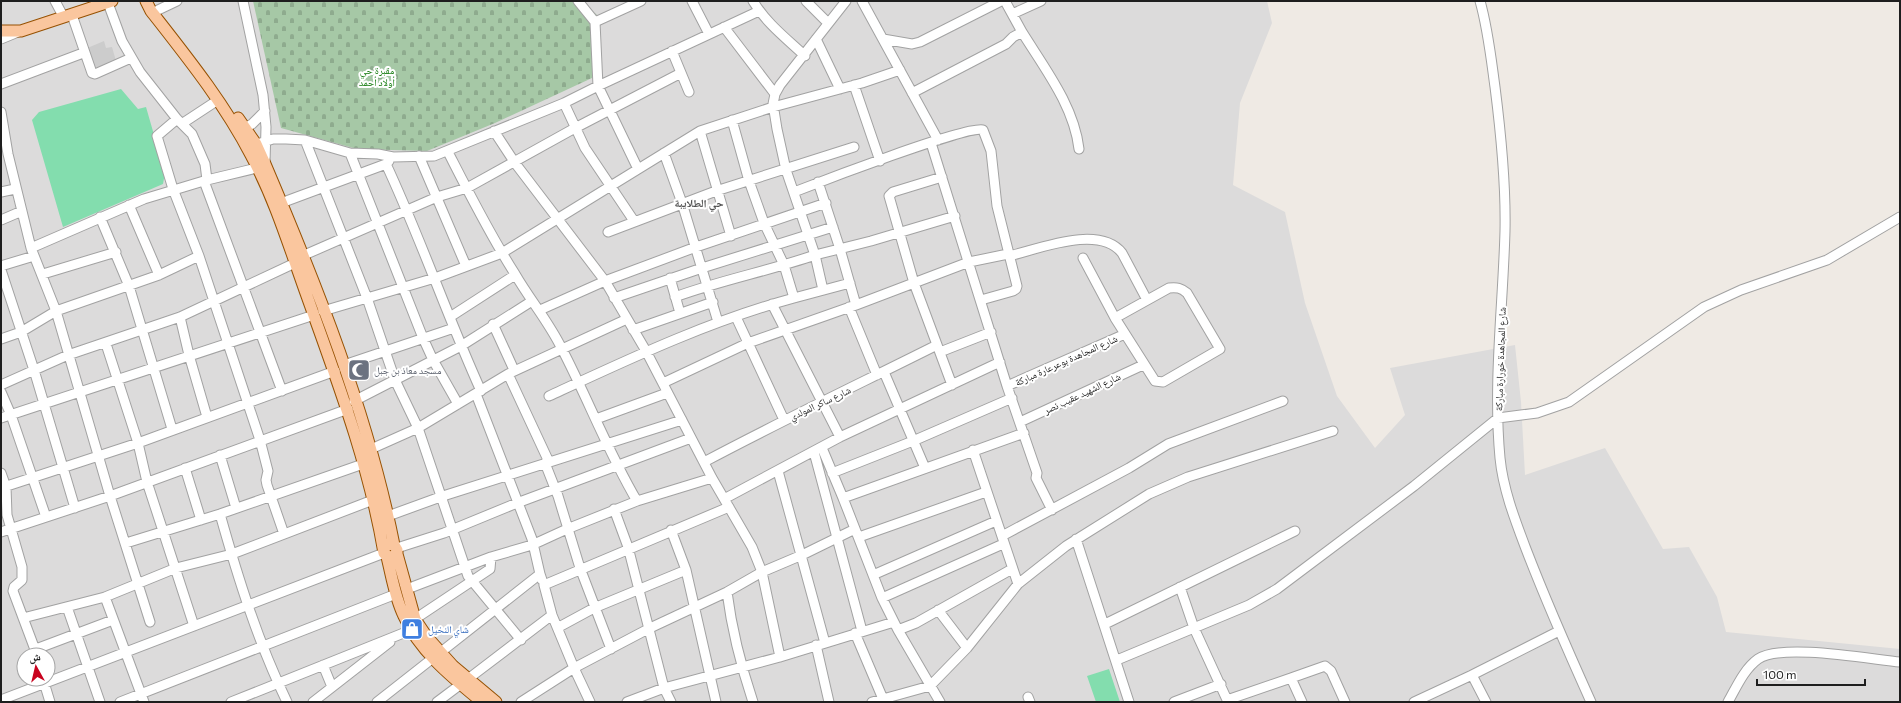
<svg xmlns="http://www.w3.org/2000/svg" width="1901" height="703" font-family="Commissioner,'Noto Naskh Arabic',sans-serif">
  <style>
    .residential { fill: #dcdbdb; fill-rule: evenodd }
    .religious { fill: #ccc }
    .cemetery { fill: url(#cemetery-stones) }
    .pitch { fill: #83ddae }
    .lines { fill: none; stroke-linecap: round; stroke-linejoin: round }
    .minor-casing { stroke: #a2a2a2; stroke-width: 11 }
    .major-casing { stroke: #965102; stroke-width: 13 }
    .minor { stroke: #fff; stroke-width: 9 }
    .major { stroke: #fac69e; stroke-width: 11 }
    .labels { text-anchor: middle; stroke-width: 4; stroke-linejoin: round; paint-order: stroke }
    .park-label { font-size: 10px; fill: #137b0d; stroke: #fff }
    .street-label { font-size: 10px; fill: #1e1e1e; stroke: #fff }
    .worship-label { font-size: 10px; fill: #5b616d; stroke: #fff; text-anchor: start }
    .shop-label { font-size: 10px; fill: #366cbe; stroke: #fff; text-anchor: start }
    .neighbourhood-label { font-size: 11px; font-weight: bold; fill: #515151; stroke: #fff }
  </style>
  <defs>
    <pattern id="cemetery-stones" width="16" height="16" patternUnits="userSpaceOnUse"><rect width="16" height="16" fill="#a6c8a6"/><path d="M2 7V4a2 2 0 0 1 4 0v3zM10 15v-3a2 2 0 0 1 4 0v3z" fill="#8eab8e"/></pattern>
  </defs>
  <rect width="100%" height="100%" fill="#efeae4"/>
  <path class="residential" d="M 1,1 L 1267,1 L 1272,23 L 1240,103 L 1233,185 L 1285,212 L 1305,303 L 1337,396 L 1375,448 L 1405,415 L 1390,368 L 1515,345 L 1521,402 L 1525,475 L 1605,448 L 1663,549 L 1689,547 L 1717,597 L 1726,632 L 1900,649 L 1900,702 L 1,702 ZM 24,655 L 48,655 L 48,679 L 24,679 Z"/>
  <path class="religious" d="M 104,41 L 106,48 L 112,47 L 116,61 L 96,71 L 85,49 Z"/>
  <path class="cemetery" d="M 253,1 L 581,1 L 597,15 L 597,66 L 592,78 L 495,123 L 427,151 L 357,149 L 281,128 Z"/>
  <path class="pitch" d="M 121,89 L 138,109 L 146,107 L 165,173 L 163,184 L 63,227 L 32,120 L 39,112 Z
    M 1109,669 L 1120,702 L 1096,702 L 1087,676 Z"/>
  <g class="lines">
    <g class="minor-casing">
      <path id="minor" d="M 55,1 L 63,16
        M 243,1 L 263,95 L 266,127 L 265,163
        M 692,1 L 709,34
        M 753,1 C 766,23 787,39 805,56
        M 806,1 L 828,23
        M 862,1 L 938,140
        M 1480,1 C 1488,29 1491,58 1495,87 C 1501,134 1506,183 1505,231 C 1503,306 1493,383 1500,458 C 1503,489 1515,520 1526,549 C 1546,601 1568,651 1591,702
        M 108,3 L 122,41 L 140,72 L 177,119 L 192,134 L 205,164 L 207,180
        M 158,10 L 177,1
        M 1012,14 L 1041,1
        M 72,15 L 92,73 L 95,74 L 131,58
        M 595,22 L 641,1
        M 724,27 L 775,94
        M 1022,32 C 1045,69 1074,106 1079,149
        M 1,39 L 18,32
        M 816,39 L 840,89
        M 883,39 L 912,44 L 920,42 L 1001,1
        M 672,51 L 689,92
        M 1,84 L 83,53
        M 854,85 L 880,161
        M 912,93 L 1006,44 L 1013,37 L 1022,32 L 1005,1
        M 564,103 L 585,148 L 634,221
        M 1,112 L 8,154 L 31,248 L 56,311 L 110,496 L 150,622
        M 177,119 L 157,136 L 173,189 L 199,256 L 260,440 L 268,471 L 266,480 L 267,485 L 284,534
        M 183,123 L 218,100
        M 239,131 L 252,124 L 265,111
        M 494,131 L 515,163 L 605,281 L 646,351 L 712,478 L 752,547 L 762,572 L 780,657
        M 700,131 L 731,236
        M 305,140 L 367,298 L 395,380 L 418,428 L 468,576 L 521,640
        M 931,143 L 1007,386 L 1037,473 L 1036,478 L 1052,510
        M 251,146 L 273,139 L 286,139 L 305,140 L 350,153 L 378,154 L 393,157 L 434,156 L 564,103 L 598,86 L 595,22 L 578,1
        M 448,152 C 469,193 490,235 515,274 C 530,300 549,322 562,349 C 588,399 608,452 637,501
        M 350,153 L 423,338 L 433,360 L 458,404
        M 664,153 L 682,203 L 718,322
        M 419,156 L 466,266
        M 386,164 C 421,239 447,316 481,391
        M 638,169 L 598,86 L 759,11
        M 942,177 L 893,192 L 889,196 L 914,283 L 952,385
        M 204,181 L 282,391
        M 818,182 L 840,249 L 856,305
        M 1,192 L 15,189
        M 794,192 C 817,183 970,124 983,130 L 991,151 L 997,206 L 1017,286 L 1016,289 L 1013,291 L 981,300
        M 281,203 L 386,164 L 389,161
        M 129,205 L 159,275
        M 100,217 L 129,286 L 172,429
        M 1,220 L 22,211
        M 608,232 L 716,191 L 854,147
        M 31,248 L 144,199 L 207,180 L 257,168
        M 302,256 L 437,197 L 467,188 L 575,128 L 681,73
        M 1009,256 C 1039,249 1099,224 1122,253 L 1147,300
        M 1083,258 L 1115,318 L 1155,381 L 1163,382 L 1220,349 L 1187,293 C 1181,288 1177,287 1169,288 L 1115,318
        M 1,266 L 34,256
        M 1,270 L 34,370 L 75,508
        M 43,274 L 116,252
        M 670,278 L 680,313
        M 823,290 L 815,255 L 871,241 L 955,216
        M 675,297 C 721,280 769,271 815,255 L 786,170 L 777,129 L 773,104 L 775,94 L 780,85 L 846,1
        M 614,298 L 702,268 L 833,227
        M 794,298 L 850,283
        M 772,304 L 840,437
        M 849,307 L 877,375
        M 540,310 L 605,281 L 696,247 L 826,203
        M 323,311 L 435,278 L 502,253 L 700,131 L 773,107 L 862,83 L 900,70
        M 180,317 L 189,355 L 207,417
        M 450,317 L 515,275
        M 736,317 L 784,420
        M 493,324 L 514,370
        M 633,330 L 713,302
        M 1,339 L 21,332 L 56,311 L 159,275 L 199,256
        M 106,344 L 138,443 L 147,482 L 194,626
        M 940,352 L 991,332
        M 344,365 L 454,328
        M 884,372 L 925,468
        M 508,374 L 549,462
        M 663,383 L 748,343 L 856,305 L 969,262 L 1008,254
        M 1,385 L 68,355 L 180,317 L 295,263
        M 1007,386 L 1125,334
        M 1,392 L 11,415 L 46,517
        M 476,394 L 532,539 L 540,574
        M 549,396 C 629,359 709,321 794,298 L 784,265 L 764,223 L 749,181 L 732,120
        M 354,401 L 461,346 L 532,301
        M 1,418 L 314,315
        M 596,419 L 667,393
        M 1020,422 L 1143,365
        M 822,448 L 843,498 L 882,598 L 898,630 L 940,702
        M 371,449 L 418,428 L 508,374 L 627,319
        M 973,450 L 1018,584
        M 814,452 L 862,631
        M 220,455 L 236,508
        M 704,462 C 781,421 859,384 937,345
        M 545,463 L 558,496 L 580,568 L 611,649
        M 185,468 L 201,520
        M 778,471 L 825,643
        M 1,473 L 6,487 L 7,515 L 22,567 L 22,580 L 14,587 L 13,591 L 37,655
        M 832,473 L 913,441 L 1012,398
        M 1,488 L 138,443 L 335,371
        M 843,498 L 1024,433
        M 724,499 L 840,437 L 1000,362
        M 614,509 L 628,547 L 664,688 L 671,702
        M 220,514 C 238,578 258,642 287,702
        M 388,516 L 443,496 L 682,420
        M 671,530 L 686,570
        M 1,532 L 110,496 L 348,409
        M 1002,536 L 1129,468 L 1168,444 L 1283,401
        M 859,537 L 986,492
        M 1076,539 L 1129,702
        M 126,543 L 220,514 L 363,464
        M 397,548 L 444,533 L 517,503 L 691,438
        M 873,575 L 996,521
        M 1180,587 L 1194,628 L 1228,702
        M 407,589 L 491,557 L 532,545 L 567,529 L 637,501 L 712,478
        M 727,592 C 732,631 741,666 753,702
        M 105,597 L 144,702
        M 882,598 L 1003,544
        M 67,607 L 100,702
        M 938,610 L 967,648
        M 23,618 L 105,597 L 176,568 L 232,554 L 373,500
        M 415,619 L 490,569 L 491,557
        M 1105,624 L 1295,531
        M 559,627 L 594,608 L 686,570 L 716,702
        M 898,630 L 916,623 L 1012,569
        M 855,633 L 883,699
        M 816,645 L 829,702
        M 36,649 L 113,620
        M 441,652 L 540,574 L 542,580
        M 1117,660 L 1249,605 L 1277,589 L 1414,486 L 1498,418 L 1537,413 L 1569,402 L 1704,307 L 1741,290 L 1827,260 L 1900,217
        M 323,665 L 332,687
        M 1291,678 L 1325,666 L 1331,671 L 1345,702
        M 43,679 L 50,702
        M 468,679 L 552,615
        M 1028,697 L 1030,702
        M 1,700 L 384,553
        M 1227,700 L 1291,678 L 1302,702
        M 120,702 L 396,594
        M 231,702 L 411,630
        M 313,702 L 390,642
        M 377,702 L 433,658
        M 437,702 L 461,684
        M 521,702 L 574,668 L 650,628 L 727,592 L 762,572 L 802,555 L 855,529
        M 590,702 L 574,668 L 552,615 L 544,585 L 729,507
        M 627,702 L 664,688 L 780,657 L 894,622
        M 872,702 L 930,686 L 967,648 L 1018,584 L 1066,546 L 1149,494 L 1188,477 L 1333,431
        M 1174,702 L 1221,684
        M 1414,702 L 1472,675
        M 1486,702 L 1472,675 L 1559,631
        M 1728,702 C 1736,688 1744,669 1758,659 C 1781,643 1869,659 1900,662"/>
    </g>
    <g class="major-casing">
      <path id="major" d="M 146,1 L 151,11 C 187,57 224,103 251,155 C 275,199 290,249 307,296 C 337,380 369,464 384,553 L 390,558 L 397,554 L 397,550 L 394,545 L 388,544 L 384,548
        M 1,31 L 21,31 L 112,1
        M 238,118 L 256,144 L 265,164 C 317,286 368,414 394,545
        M 397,554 L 415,619 L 427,637 L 453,666 L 496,702
        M 387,557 C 392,577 395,598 404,616 C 420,652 453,678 482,702"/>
    </g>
    <use href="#minor" class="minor"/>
    <use href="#major" class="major"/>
  </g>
  <defs>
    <g id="mosque-square" transform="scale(1.15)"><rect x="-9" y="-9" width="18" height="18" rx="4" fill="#6b7280" stroke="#fff"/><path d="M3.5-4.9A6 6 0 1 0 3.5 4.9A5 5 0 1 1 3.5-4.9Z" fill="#fff"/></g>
    <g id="shop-square" transform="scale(1.15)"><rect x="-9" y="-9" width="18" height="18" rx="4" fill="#3f7fe0" stroke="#fff"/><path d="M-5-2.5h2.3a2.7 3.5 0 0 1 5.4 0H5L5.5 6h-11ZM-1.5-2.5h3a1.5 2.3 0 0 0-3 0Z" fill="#fff"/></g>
  </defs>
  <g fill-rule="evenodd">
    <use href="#mosque-square" x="359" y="370"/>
    <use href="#shop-square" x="412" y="629"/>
  </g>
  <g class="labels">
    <g class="park-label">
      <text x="377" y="74">مقبرة حي<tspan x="377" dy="12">أولاد أحمد</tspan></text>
    </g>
    <g class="street-label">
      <text transform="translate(1500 359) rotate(-88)" y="4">شارع المجاهدة خورارة مباركة</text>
      <text transform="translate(1066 360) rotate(-24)" y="4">شارع المجاهدة بوعرعارة مباركة</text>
      <text transform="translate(1082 393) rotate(-25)" y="4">شارع الشهيد عقيب نصر</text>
      <text transform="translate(820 403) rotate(-25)" y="4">شارع ساكر المولدي</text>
    </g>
    <g class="worship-label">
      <text x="374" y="374">مسجد معاذ بن جبل</text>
    </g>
    <g class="shop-label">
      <text x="428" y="633">شاي النخيل</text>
    </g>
    <g class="neighbourhood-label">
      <text x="699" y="207">حي الطلايبة</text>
    </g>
  </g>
  <rect width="1901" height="703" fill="none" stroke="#1e1e1e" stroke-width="4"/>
  <g transform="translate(36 667) rotate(352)"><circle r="19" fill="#ffffff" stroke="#a5a5a5"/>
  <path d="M0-3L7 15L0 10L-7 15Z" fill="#c9031e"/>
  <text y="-6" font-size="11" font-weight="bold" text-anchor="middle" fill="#1e1e1e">ش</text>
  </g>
  <path d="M1757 679v6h108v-6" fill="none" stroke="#1e1e1e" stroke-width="2"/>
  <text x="1763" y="679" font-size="12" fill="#1e1e1e" stroke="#ffffff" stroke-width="3" paint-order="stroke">100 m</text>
</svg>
